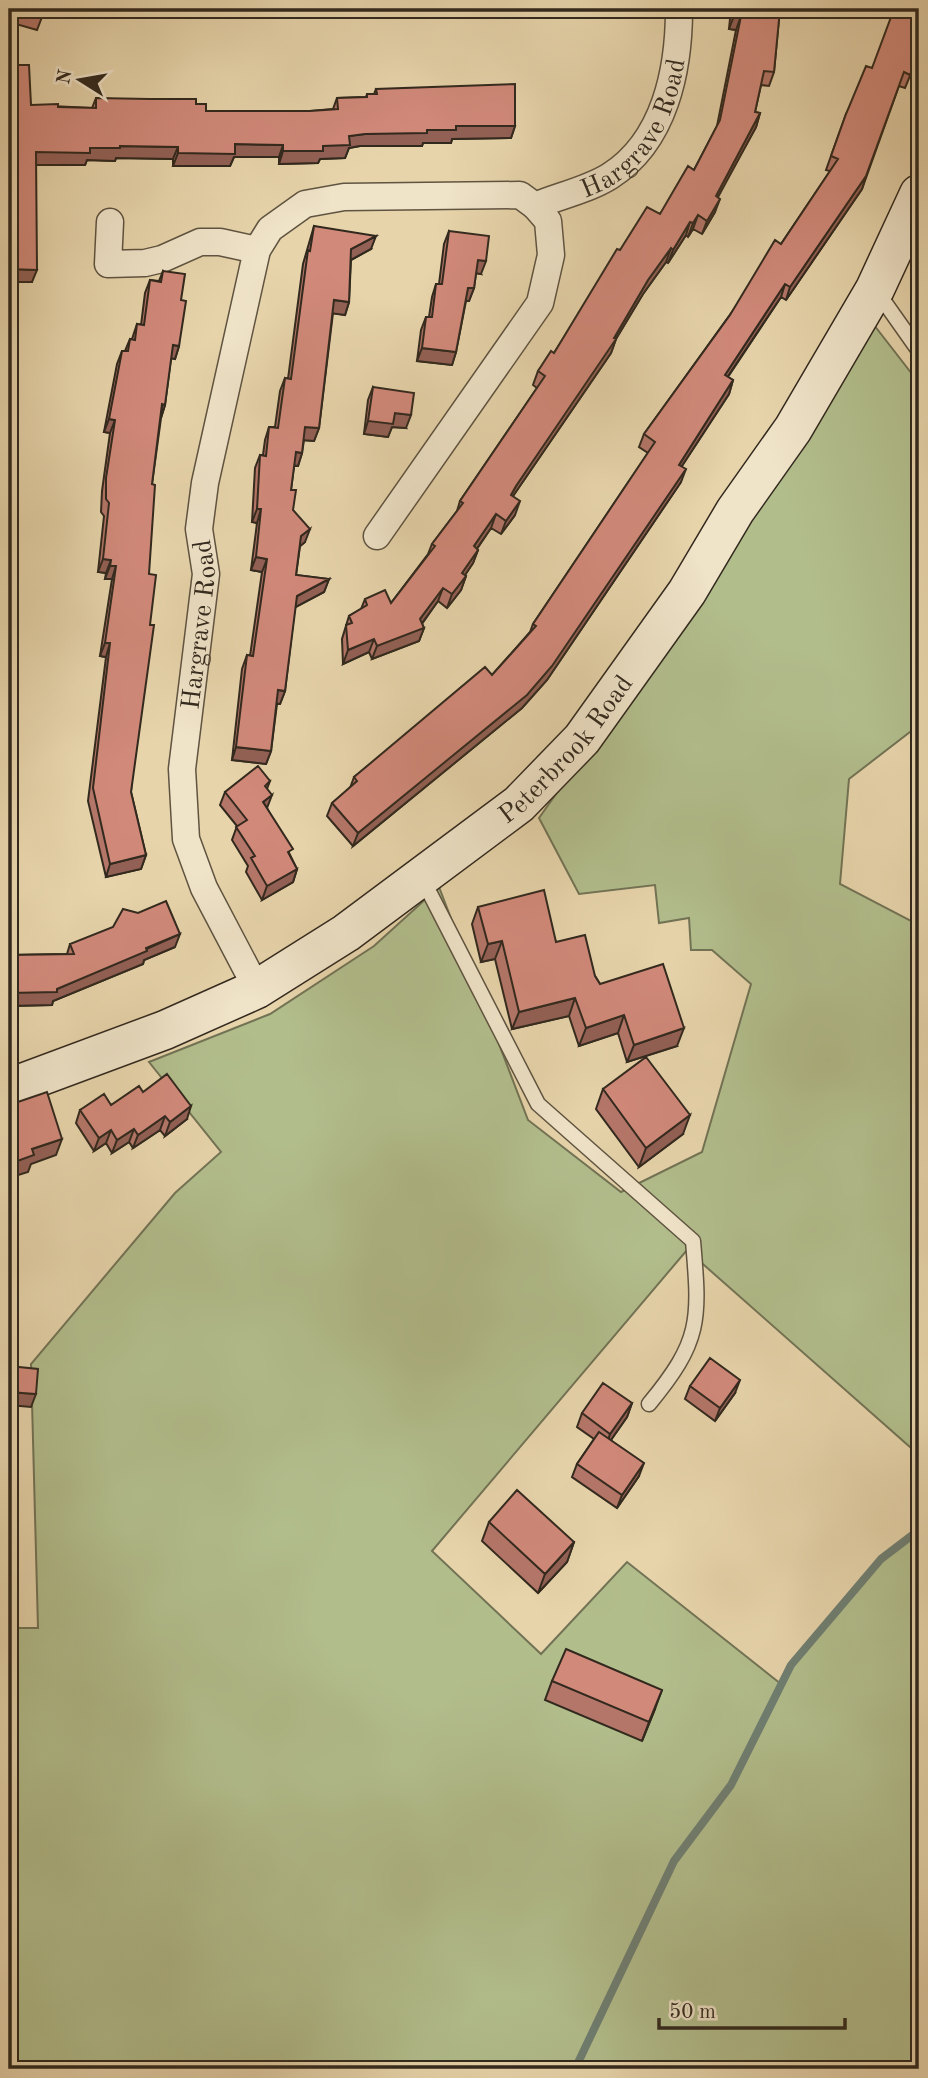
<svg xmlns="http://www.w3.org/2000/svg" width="928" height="2078" font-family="'Old Standard TT',serif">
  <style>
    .green { fill: #b2bd8c; stroke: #727355; stroke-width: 2 }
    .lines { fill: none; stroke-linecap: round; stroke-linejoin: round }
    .stream { stroke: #6f7f72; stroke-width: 8 }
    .lane-casing { stroke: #5f5441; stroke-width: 17 }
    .street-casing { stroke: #5f5441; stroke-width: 29 }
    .secondary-casing { stroke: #32291e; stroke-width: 41 }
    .lane { stroke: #efe3c8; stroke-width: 14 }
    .street { stroke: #efe3c8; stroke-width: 26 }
    .secondary { stroke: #efe3c8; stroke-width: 38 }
    .wall { fill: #b47669; stroke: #32291e; stroke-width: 2 }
    .shaded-wall { fill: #926055; stroke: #32291e; stroke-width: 2 }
    .building { fill: #d1897a; stroke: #32291e; stroke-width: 2 }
    .labels { text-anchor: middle; stroke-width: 5; stroke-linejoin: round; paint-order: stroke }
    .street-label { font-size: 26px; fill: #32291e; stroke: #efe3c8 }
  </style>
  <rect width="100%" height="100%" fill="#e7d4ab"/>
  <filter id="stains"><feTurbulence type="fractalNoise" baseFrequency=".00286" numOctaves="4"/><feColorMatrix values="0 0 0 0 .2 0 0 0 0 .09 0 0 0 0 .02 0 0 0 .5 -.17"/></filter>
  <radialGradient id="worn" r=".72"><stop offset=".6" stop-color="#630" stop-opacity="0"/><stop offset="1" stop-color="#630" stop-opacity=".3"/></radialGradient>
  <path class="green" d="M 874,325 L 919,383 L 919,725 L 849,779 L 840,884 L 919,925 L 919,1455 L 687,1250 L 432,1551 L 541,1654 L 627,1562 L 781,1684 L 791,1665 L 881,1559 L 919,1530 L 919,2069 L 13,2069 L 9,1975 L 9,1628 L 38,1628 L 31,1364 L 175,1193 L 221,1152 L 149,1062 L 270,1014 L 374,946 L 439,887 L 528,1120 L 621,1192 L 702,1152 L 751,984 L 712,950 L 691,950 L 689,918 L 659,923 L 655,885 L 579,894 L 539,818 L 721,561 Z"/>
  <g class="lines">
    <path class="stream" d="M 575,2069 L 674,1861 L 731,1785 L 791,1665 L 881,1559 L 919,1530"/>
    <g class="lane-casing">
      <path id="lane" d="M 878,293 L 919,351
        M 423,880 L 538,1104 L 693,1241 C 700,1321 701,1341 649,1404"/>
    </g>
    <g class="street-casing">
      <g id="street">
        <path d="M 110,222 L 108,264 L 145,263 L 162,259 L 200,242 L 220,242 L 257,250"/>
        <path d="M 377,536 L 540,303 L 551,255 L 548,221 L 535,206"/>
        <path id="s1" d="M 257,989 L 204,888 L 186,839 L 182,769 L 206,574 L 199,529 L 205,483 L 257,250 L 270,229 L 305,204 L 344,197 L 520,195 L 535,206 C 558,196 588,190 610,176 C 665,141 679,70 679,9"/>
      </g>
    </g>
    <g class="secondary-casing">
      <g id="secondary">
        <path id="s2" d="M 9,1088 L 165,1030 L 257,989 L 346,933 L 519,804 L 582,739 L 687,592 L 735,511 L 793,429 L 875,289 L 919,194"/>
      </g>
    </g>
    <use href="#lane" class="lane"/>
    <use href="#street" class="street"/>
    <use href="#secondary" class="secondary"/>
  </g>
  <path class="wall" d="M 9,9 L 45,9 L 37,30 L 9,22 Z
    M 731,9 L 780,9 L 774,72 L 769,86 L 761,85 L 755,112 L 760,113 L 756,127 L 717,197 L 715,212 L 702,234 L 693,229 L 688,237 L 686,235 L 668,263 L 666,262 L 643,294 L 616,339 L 611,353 L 513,496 L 515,515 L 501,534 L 491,528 L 477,549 L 478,550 L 473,563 L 465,575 L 466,576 L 461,590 L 447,608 L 438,601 L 422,624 L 424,628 L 419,641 L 372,659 L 369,652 L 343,664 L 342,639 L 349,616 L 361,609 L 365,599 L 391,603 L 428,554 L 432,544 L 457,511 L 460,501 L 537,388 L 533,385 L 538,371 L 554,353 L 620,250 L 660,214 L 694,170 L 717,126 L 736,30 L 729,29 Z
    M 919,9 L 919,54 L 905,88 L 899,86 L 862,189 L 786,300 L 781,297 L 728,377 L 733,380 L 729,394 L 682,466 L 681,482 L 547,680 L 522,708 L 353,846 L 327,816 L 332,803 L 350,788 L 354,777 L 492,675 L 530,632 L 533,624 L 648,453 L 639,447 L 644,434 L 781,244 L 830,171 L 826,170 L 846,114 L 872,68 Z
    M 9,65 L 31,105 L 92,108 L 96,98 L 196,104 L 206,111 L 310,111 L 333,109 L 337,98 L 366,97 L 367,94 L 374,94 L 376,89 L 515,126 L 511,138 L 452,139 L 451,143 L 423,143 L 422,146 L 360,146 L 349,148 L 345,158 L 320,159 L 318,163 L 279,164 L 279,157 L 234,157 L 230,166 L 173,166 L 173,159 L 116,158 L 115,161 L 87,160 L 85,165 L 36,165 L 32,282 L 9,282 Z
    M 314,226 L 371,249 L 351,260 L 349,302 L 345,315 L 333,313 L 319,428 L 314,441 L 304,440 L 302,453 L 298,466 L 294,466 L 291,490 L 293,510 L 305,542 L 300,546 L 296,575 L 329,579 L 324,592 L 295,607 L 285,691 L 280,704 L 277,704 L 271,751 L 266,764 L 232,760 L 242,669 L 247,655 L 250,656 L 262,572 L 251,570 L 257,523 L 252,522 L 255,468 L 260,455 L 263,455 L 265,440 L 269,427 L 275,427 L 280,391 L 285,378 L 288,379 L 303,264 Z
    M 449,231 L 481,274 L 476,273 L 474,288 L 469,301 L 466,301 L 456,352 L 452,365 L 417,361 L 421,330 L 426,317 L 429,317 L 432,297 L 436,284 L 439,284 L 444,244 Z
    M 163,271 L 181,300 L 179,346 L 175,359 L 171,358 L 165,405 L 161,418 L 152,484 L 131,792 L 146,855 L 141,869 L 106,877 L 88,801 L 106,657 L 100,656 L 112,579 L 105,579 L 106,573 L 98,572 L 104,516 L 101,512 L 102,491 L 110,433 L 104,432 L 117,364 L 122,351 L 125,351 L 130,339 L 132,339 L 137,324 L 141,325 L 145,293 L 150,280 L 159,281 Z
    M 373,387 L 406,428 L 392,427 L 388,437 L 364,434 L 368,400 Z
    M 270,781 L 267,789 L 267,808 L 297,869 L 293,882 L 262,900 L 246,872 L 248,866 L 232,840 L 237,826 L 220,805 L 225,792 Z
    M 478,907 L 556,942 L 595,976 L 600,984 L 677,1046 L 627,1062 L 618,1033 L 579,1046 L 569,1016 L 512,1029 L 495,959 L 481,962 L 472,924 Z
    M 70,944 L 175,947 L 144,960 L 143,964 L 53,1001 L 52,1005 L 9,1006 L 9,955 L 67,954 Z
    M 603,1089 L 683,1134 L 639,1167 L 596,1109 Z
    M 143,1092 L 187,1119 L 165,1136 L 160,1130 L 133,1148 L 129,1142 L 112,1153 L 106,1143 L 94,1151 L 76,1123 L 80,1110 L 111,1105 Z
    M 690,1386 L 735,1393 L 715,1421 L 685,1399 Z
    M 632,1403 L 627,1417 L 611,1440 L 639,1476 L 617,1508 L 572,1477 L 577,1464 L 594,1439 L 577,1427 L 582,1413 Z
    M 489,1522 L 574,1542 L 567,1562 L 538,1593 L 482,1541 Z
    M 552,1681 L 655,1709 L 642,1741 L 545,1700 Z"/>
  <path class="shaded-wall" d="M 734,16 L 741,16 L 736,30 L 729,29 Z
    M 760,113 L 756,127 L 711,210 L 716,196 Z
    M 456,126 L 515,126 L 511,138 L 452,139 L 451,143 L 423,143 L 422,146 L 360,146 L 349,148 L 345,158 L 320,159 L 318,163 L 279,164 L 283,151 L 323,146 L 349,136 L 365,134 L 427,130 Z
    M 235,144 L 283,145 L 279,157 L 234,157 L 230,166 L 173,166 L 178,153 Z
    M 120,146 L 178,147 L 173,159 L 116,158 L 115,161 L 87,160 L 85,165 L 32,165 L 36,152 Z
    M 866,176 L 862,189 L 786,300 L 790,287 Z
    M 720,199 L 715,212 L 702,234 L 707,221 Z
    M 698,215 L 693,229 L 688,237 L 693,223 Z
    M 690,222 L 686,235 L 668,263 L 673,250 Z
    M 376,236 L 371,249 L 347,262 L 351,249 Z
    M 671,248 L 666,262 L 643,294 L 614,342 L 616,339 L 611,353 L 511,499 L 511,495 L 516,486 L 614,338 L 648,280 Z
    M 478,260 L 486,261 L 481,274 L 473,273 Z
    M 9,269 L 37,270 L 32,282 L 9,282 Z
    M 785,284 L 781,297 L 720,388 L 725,375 Z
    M 468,288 L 474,288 L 469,301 L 463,301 Z
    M 334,300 L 349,302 L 345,315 L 329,313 Z
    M 173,345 L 179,346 L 175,359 L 168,358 Z
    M 422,348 L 456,352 L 452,365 L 417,361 Z
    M 733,380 L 729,394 L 674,478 L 679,465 Z
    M 162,404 L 165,405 L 161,418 Z
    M 395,413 L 411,415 L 406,428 L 392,427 L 388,437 L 364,434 L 368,421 Z
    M 109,419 L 115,420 L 110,433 L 104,432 Z
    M 305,427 L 319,428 L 314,441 L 301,440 Z
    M 296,452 L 302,453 L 298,466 L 291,465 Z
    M 686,469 L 681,482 L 547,680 L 522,708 L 353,846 L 358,833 Z
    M 520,501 L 515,515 L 501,534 L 506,521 Z
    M 257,509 L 261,509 L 257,523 L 252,522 Z
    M 496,514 L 491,528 L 469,560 L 474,546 Z
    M 310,529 L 305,542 L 297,549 L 301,536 Z
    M 478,550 L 473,563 L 457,587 L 462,573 Z
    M 256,557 L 267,559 L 262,572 L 251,570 Z
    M 103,559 L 111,560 L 106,573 L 98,572 Z
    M 110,566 L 116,566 L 112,579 L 105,579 Z
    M 466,576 L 461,590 L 447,608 L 452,594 Z
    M 329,579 L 324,592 L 292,609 L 297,596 Z
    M 443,588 L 438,601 L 417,630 L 424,628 L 419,641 L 372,659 L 377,646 L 420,619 Z
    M 374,639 L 369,652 L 343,664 L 348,650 Z
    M 105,643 L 110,643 L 106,657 L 100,656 Z
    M 278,690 L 285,691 L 280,704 L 273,703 Z
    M 236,747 L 271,751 L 266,764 L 232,760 Z
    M 272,795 L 267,808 L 263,802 Z
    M 146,855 L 141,869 L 106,877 L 110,864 Z
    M 297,869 L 293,882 L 262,900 L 267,886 Z
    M 180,934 L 175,947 L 144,960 L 143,964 L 53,1001 L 52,1005 L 9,1006 L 9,993 L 57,989 Z
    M 502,941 L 495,959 L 481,962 L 488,944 Z
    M 575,998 L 569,1016 L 512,1029 L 519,1012 Z
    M 624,1015 L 618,1033 L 579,1046 L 586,1028 Z
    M 684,1028 L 677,1046 L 627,1062 L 634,1045 Z
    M 191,1106 L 187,1119 L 165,1136 L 170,1122 Z
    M 690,1115 L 683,1134 L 639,1167 L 646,1148 Z
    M 165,1116 L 160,1130 L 133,1148 L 138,1135 Z
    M 134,1129 L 129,1142 L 112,1153 L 117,1140 Z
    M 111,1130 L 106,1143 L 94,1151 L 99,1138 Z
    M 62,1139 L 56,1155 L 31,1164 L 28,1172 L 9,1178 L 9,1164 L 32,1149 Z
    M 740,1380 L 735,1393 L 715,1421 L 720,1408 Z
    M 9,1392 L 36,1394 L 31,1407 L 9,1405 Z
    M 632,1403 L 627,1417 L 606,1447 L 610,1434 Z
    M 644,1463 L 639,1476 L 617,1508 L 622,1495 Z
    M 574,1542 L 567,1562 L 538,1593 L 545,1574 Z
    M 662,1690 L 655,1709 L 642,1741 L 649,1722 Z"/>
  <path class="building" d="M 735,9 L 780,9 L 774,72 L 764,71 L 755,112 L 760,113 L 716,196 L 720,199 L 707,221 L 698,215 L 693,223 L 690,222 L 673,250 L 671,248 L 648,280 L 614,338 L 616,339 L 516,486 L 511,495 L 520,501 L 506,521 L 496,514 L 474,546 L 478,550 L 462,573 L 466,576 L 452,594 L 443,588 L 420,619 L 424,628 L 377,646 L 374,639 L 348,650 L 346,625 L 352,623 L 349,616 L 367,605 L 365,599 L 385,590 L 391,603 L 435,546 L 432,544 L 463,503 L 460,501 L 545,376 L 538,371 L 551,351 L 554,353 L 617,249 L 620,250 L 647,207 L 660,214 L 688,166 L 694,170 L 720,120 L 741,16 L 734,16 Z
    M 894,9 L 919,9 L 919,53 L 910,75 L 904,72 L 866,176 L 790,287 L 785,284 L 725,375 L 733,380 L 679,465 L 686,469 L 552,666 L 527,695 L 358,833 L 332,803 L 357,781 L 354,777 L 485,667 L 492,675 L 536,626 L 533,624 L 655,442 L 644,434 L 730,315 L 775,240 L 781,244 L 838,159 L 831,156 L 846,114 L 866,66 L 872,68 Z
    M 9,65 L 29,65 L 31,105 L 58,104 L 58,107 L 96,108 L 96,98 L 150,99 L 196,99 L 196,104 L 206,104 L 206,111 L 310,111 L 338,109 L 337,98 L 367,97 L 367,94 L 377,94 L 376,89 L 515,84 L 515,126 L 456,126 L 456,130 L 427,130 L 427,133 L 365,134 L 349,136 L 350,145 L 323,146 L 323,151 L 283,151 L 283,145 L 235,144 L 235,154 L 178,153 L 178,147 L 120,146 L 120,148 L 90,148 L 90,153 L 36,152 L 37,270 L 9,269 L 9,151 L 13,151 Z
    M 314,226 L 376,236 L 351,249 L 349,302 L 334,300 L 319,428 L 305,427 L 302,453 L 296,452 L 291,490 L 296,490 L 293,510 L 310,529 L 301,536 L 296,575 L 329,579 L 297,596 L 285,691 L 278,690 L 271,751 L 236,747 L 247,655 L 253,656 L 267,559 L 256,557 L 261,509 L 257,509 L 260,455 L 266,456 L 269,427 L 278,428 L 285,378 L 291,379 L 308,250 L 310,251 Z
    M 449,231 L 489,236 L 486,261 L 478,260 L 474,288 L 468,288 L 456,352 L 422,348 L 426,317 L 432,317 L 436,284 L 442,284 Z
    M 163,271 L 185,274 L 181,300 L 186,301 L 179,346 L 173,345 L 165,405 L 162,404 L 152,484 L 155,485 L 149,574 L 156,575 L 150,625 L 154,625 L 131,792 L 146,855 L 110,864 L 93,788 L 110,643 L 105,643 L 116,566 L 110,566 L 111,560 L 103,559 L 109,503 L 106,499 L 106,478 L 115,420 L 109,419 L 122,351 L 128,351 L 130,339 L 135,340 L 137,324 L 144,325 L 150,280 L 161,282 Z
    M 373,387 L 414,393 L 411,415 L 395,413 L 393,424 L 368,421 Z
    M 258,766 L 270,781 L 265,786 L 272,795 L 263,802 L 293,849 L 288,852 L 297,869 L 267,886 L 251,858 L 255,856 L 236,827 L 247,820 L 225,792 Z
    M 544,890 L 556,942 L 585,935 L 595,976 L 600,984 L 663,964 L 684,1028 L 634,1045 L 624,1015 L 586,1028 L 575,998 L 519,1012 L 502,941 L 488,944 L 478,907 Z
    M 166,901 L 180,934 L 146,948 L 147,951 L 57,989 L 57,992 L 9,993 L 9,955 L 74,954 L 70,944 L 113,927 L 123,909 L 138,913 Z
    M 646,1057 L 690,1115 L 646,1148 L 603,1089 Z
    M 167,1074 L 191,1106 L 170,1122 L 165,1116 L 138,1135 L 134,1129 L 117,1140 L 111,1130 L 99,1138 L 80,1110 L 104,1094 L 111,1105 L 139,1086 L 143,1092 Z
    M 47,1092 L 62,1139 L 32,1149 L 34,1155 L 9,1164 L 9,1105 Z
    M 710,1358 L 740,1380 L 720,1408 L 690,1386 Z
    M 9,1366 L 38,1369 L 36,1394 L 9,1392 Z
    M 603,1383 L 632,1403 L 610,1434 L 582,1413 Z
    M 599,1432 L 644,1463 L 622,1495 L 577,1464 Z
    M 517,1490 L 574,1542 L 545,1574 L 489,1522 Z
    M 566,1649 L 662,1690 L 649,1722 L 552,1681 Z"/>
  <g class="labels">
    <g class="street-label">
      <text dy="9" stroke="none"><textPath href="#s1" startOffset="1200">Hargrave Road</textPath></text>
      <text dy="9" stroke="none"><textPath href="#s1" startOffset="382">Hargrave Road</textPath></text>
      <text dy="9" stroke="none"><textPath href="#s2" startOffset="660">Peterbrook Road</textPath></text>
    </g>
  </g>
  <rect width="928" height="2078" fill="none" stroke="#e7d4ab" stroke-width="35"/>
  <rect x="10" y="10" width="907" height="2057" fill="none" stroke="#32291e" stroke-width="3.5"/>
  <rect x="18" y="18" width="893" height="2043" fill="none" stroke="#32291e" stroke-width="2"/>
  <g transform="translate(80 80) rotate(281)" stroke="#efe3c8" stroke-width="5" paint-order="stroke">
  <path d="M0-5L12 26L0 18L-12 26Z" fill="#32291e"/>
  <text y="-10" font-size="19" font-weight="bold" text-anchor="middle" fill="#32291e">N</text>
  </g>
  <path d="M659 2018v10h186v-10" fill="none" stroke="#32291e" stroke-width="3.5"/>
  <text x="669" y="2018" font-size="21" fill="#32291e" stroke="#efe3c8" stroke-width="5" paint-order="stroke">50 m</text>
  <rect width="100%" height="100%" filter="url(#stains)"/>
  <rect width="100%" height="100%" fill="url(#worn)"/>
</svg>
